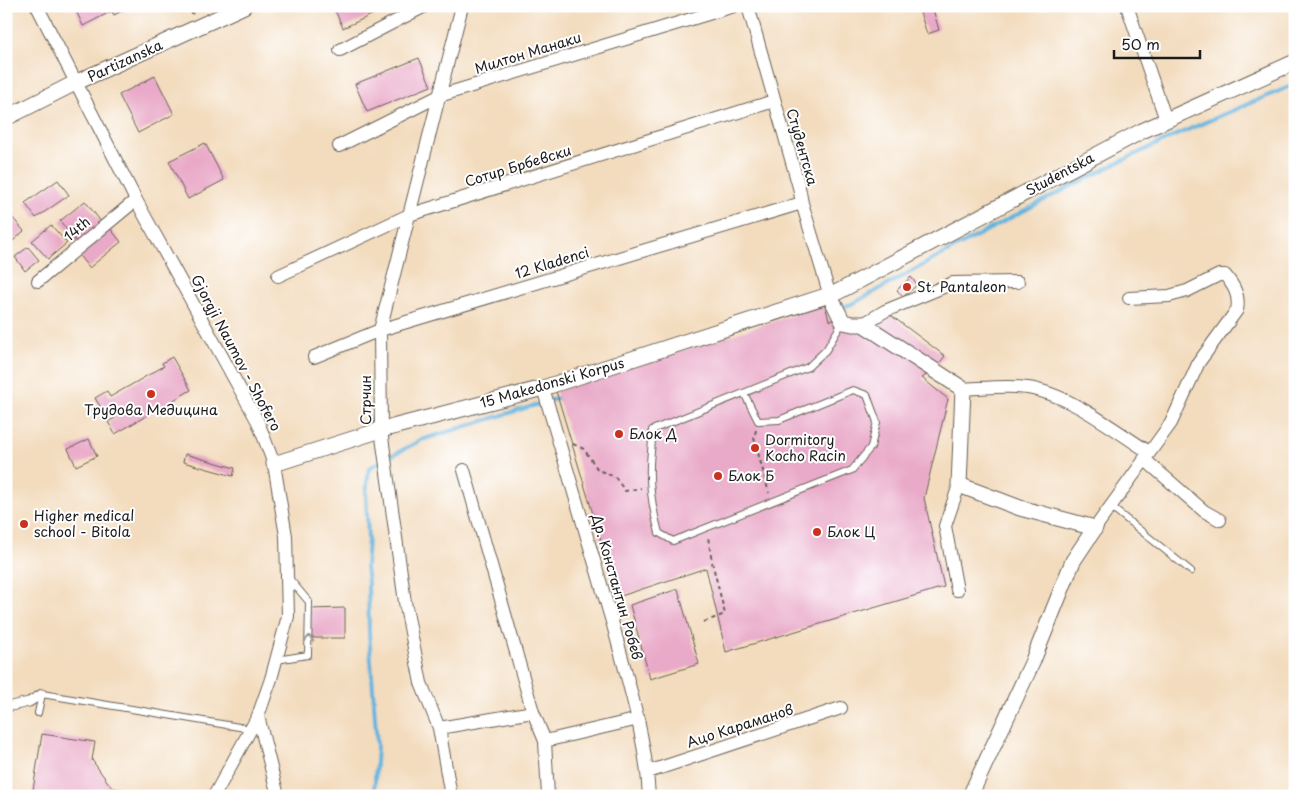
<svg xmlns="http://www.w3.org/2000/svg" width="1301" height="802" font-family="'Playpen Sans',sans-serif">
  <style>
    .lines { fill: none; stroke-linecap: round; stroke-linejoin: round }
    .stream { stroke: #63b3de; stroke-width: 4 }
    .building { fill: #e9a9c8 }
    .service-casing { stroke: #675f55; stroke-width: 8 }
    .pedestrian-casing { stroke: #675f55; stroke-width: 11 }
    .minor-casing { stroke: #675f55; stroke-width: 14 }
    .tertiary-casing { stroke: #675f55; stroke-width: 17 }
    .path { stroke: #675f55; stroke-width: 2; stroke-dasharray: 4 4; stroke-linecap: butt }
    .service { stroke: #fff; stroke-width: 6 }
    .pedestrian { stroke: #fff; stroke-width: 9 }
    .minor { stroke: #fff; stroke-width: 12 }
    .tertiary { stroke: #fff; stroke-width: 15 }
    .oneway { stroke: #999 }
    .poi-dot { fill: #c8321e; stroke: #fff; stroke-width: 2 }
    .labels { text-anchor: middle; stroke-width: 4; stroke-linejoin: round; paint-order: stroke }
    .street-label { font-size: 14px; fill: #1c1c1c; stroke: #fff }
    .poi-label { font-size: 14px; fill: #1c1c1c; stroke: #fff; text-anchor: start }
  </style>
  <rect width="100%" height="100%" fill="#fff"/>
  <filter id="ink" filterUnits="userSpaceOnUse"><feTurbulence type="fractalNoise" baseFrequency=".02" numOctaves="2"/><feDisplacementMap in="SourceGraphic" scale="10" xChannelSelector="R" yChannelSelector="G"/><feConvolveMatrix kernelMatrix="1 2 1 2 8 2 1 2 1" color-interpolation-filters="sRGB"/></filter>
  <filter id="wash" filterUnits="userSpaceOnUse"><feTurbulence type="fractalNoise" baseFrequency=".0096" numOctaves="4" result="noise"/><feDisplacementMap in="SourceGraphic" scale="20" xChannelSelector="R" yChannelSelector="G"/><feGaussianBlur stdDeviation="1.12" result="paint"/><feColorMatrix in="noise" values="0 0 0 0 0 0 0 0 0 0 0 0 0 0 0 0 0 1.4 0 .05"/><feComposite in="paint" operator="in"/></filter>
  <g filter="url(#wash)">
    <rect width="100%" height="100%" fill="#f3dcbe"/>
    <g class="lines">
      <path class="stream" d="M 840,308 L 854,303 C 958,246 1062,188 1170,138 C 1211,119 1252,103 1293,85
        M 374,796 L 377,746 L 369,633 L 368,583 L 366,567 L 368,540 L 366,492 L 369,468 L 421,440 L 562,397"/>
    </g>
    <g id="blocks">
      <path class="building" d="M 74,6 L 131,6 L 114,15 L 112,11 L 83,26 Z
        M 333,6 L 391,6 L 343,28 Z
        M 918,6 L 932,6 L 939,30 L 927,34 Z
        M 419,58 L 431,86 L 367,112 L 355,84 Z
        M 155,76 L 174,114 L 138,133 L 119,95 Z
        M 205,143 L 224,180 L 188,199 L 169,161 Z
        M 58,180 L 69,195 L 36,218 L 25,203 Z
        M 85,201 L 102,223 L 77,243 L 60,221 Z
        M 11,216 L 24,231 L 13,241 L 6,234 L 6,220 Z
        M 51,225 L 67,243 L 48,259 L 32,241 Z
        M 109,227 L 121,242 L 89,268 L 77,253 Z
        M 28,247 L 39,260 L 25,271 L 15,257 Z
        M 911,277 L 917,285 L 903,297 L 897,290 Z
        M 825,305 L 829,320 L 863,324 L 885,311 L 945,356 L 935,369 L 922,378 L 948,399 L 924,498 L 944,587 L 726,652 L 706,568 L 618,597 L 556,391 Z
        M 172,357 L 191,390 L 115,434 L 108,422 L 115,418 L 110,410 L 104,413 L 95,398 L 107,391 L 110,397 L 164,366 L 162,363 Z
        M 89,439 L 97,456 L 76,466 L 68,449 Z
        M 185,454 L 235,468 L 233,476 L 183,462 Z
        M 678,589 L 699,664 L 650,679 L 630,605 Z
        M 345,608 L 345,638 L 309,638 L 309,609 Z
        M 42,734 L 95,742 L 92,760 L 112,788 L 124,789 L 123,796 L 32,796 Z"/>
    </g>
  </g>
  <g filter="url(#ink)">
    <use href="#blocks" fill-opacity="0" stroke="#675f55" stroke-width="1"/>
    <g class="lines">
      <g class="service-casing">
        <path id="service" d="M 744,393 L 758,421 L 779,420 L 853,390 L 867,395 L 877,422 L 871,447 L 852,470 L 673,541 L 659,533 C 653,511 649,489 650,466 C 650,454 653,442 652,430 L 808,367 L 826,350 L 842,323
          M 1110,506 L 1191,571
          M 276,660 L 308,655 L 309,602 L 288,577
          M 38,713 L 42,694 L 251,729"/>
      </g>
      <g class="pedestrian-casing">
        <path id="pedestrian" d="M 6,707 L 29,702 L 42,694"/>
      </g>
      <g class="minor-casing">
        <path id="minor" d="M 37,6 L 136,200 L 258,422 L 274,464 L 286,536 L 288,616 L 271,679 L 258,716 L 214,796
          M 748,6 L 799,187 L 802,203 L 830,296
          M 1127,6 L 1166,120
          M 340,50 L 425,6
          M 339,146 L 439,96 L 734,6
          M 278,276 L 409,215 L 774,101
          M 38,281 L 136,200
          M 863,324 L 885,311 L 953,283 L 1018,282
          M 314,357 L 380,330 L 802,203
          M 543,388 C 567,467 590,546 613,625 C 628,682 646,737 649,796
          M 963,389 C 984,388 1007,385 1028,388 C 1069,394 1114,430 1149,452
          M 1144,459 L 1204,511 L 1220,520
          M 464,470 L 533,712 L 545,741 L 548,796
          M 1095,528 L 1171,423 L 1199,362 L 1237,310 C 1240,296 1234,286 1225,275 L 1219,275 L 1187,291 L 1169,296 L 1129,298
          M 957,590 L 945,526 L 959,485
          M 258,716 L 278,796
          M 439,728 L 533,712
          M 545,741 L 639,719
          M 648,772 L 841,708
          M 451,796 L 439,728 L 421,683 L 405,602 L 381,430 L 380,330 L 462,6"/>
      </g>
      <g class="tertiary-casing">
        <path id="tertiary" d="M 6,118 L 77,82 L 244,6
          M 274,464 L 381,430 L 543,388 L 829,295
          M 970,796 L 1032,663 L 1073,561 L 1095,528 L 1020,508 L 959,485 L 963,389 L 863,324 L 853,324 L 843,322 L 830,296 L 1142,131 L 1295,62"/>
      </g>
      <path class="path" d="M 186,6 L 193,14
        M 756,430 L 754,438 L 769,493
        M 573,444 L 584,449 L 598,470 L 615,477 L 625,491 L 641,488
        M 704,622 L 725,614 L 712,562 L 708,537"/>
      <use href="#service" class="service"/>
      <use href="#pedestrian" class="pedestrian"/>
      <use href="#minor" class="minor"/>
      <use href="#tertiary" class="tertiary"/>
    </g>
    <defs><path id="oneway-chevron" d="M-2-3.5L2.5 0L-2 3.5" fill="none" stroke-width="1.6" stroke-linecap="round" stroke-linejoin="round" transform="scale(1.25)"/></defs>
    <use class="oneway" href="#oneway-chevron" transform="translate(309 639) rotate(-90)"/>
  </g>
  <g class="poi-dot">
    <circle cx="907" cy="287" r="5"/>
    <circle cx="151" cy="394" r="5"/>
    <circle cx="619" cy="434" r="5"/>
    <circle cx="755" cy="448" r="5"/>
    <circle cx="718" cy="476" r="5"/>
    <circle cx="24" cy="524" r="5"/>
    <circle cx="817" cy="532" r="5"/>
  </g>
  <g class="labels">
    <g class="street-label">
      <text transform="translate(528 53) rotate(-17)" y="5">Милтон Манаки</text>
      <text transform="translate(125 61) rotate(-25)" y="5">Partizanska</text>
      <text transform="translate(802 147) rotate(74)" y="5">Студентска</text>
      <text transform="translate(518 166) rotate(-17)" y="5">Сотир Брбевски</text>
      <text transform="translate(1060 174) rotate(-28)" y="5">Studentska</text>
      <text transform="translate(77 229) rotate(-40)" y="5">14th</text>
      <text transform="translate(552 263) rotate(-17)" y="5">12 Kladenci</text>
      <text transform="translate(236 353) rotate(62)" y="5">Gjorgji Naumov - Shofero</text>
      <text transform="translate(552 383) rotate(-16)" y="5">15 Makedonski Korpus</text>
      <text transform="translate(366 400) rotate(-90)" y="5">Стрчин</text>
      <text transform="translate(617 587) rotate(74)" y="5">Др. Константин Робев</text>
      <text transform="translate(740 726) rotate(-18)" y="5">Ацо Караманов</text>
    </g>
    <g class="poi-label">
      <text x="917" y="292">St. Pantaleon</text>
      <text x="151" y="415" text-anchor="middle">Трудова Медицина</text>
      <text x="629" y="439">Блок Д</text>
      <text x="765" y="445">Dormitory<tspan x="765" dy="16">Kocho Racin</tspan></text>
      <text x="728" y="481">Блок Б</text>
      <text x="34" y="521">Higher medical<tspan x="34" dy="16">school - Bitola</tspan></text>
      <text x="827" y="537">Блок Ц</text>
    </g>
  </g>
  <rect width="1301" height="802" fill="none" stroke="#fff" stroke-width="25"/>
  <path d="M1114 50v8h86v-8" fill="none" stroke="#1c1c1c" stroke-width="2.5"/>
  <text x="1121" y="50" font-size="15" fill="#1c1c1c" stroke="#ffffff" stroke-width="4" paint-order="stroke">50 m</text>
</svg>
